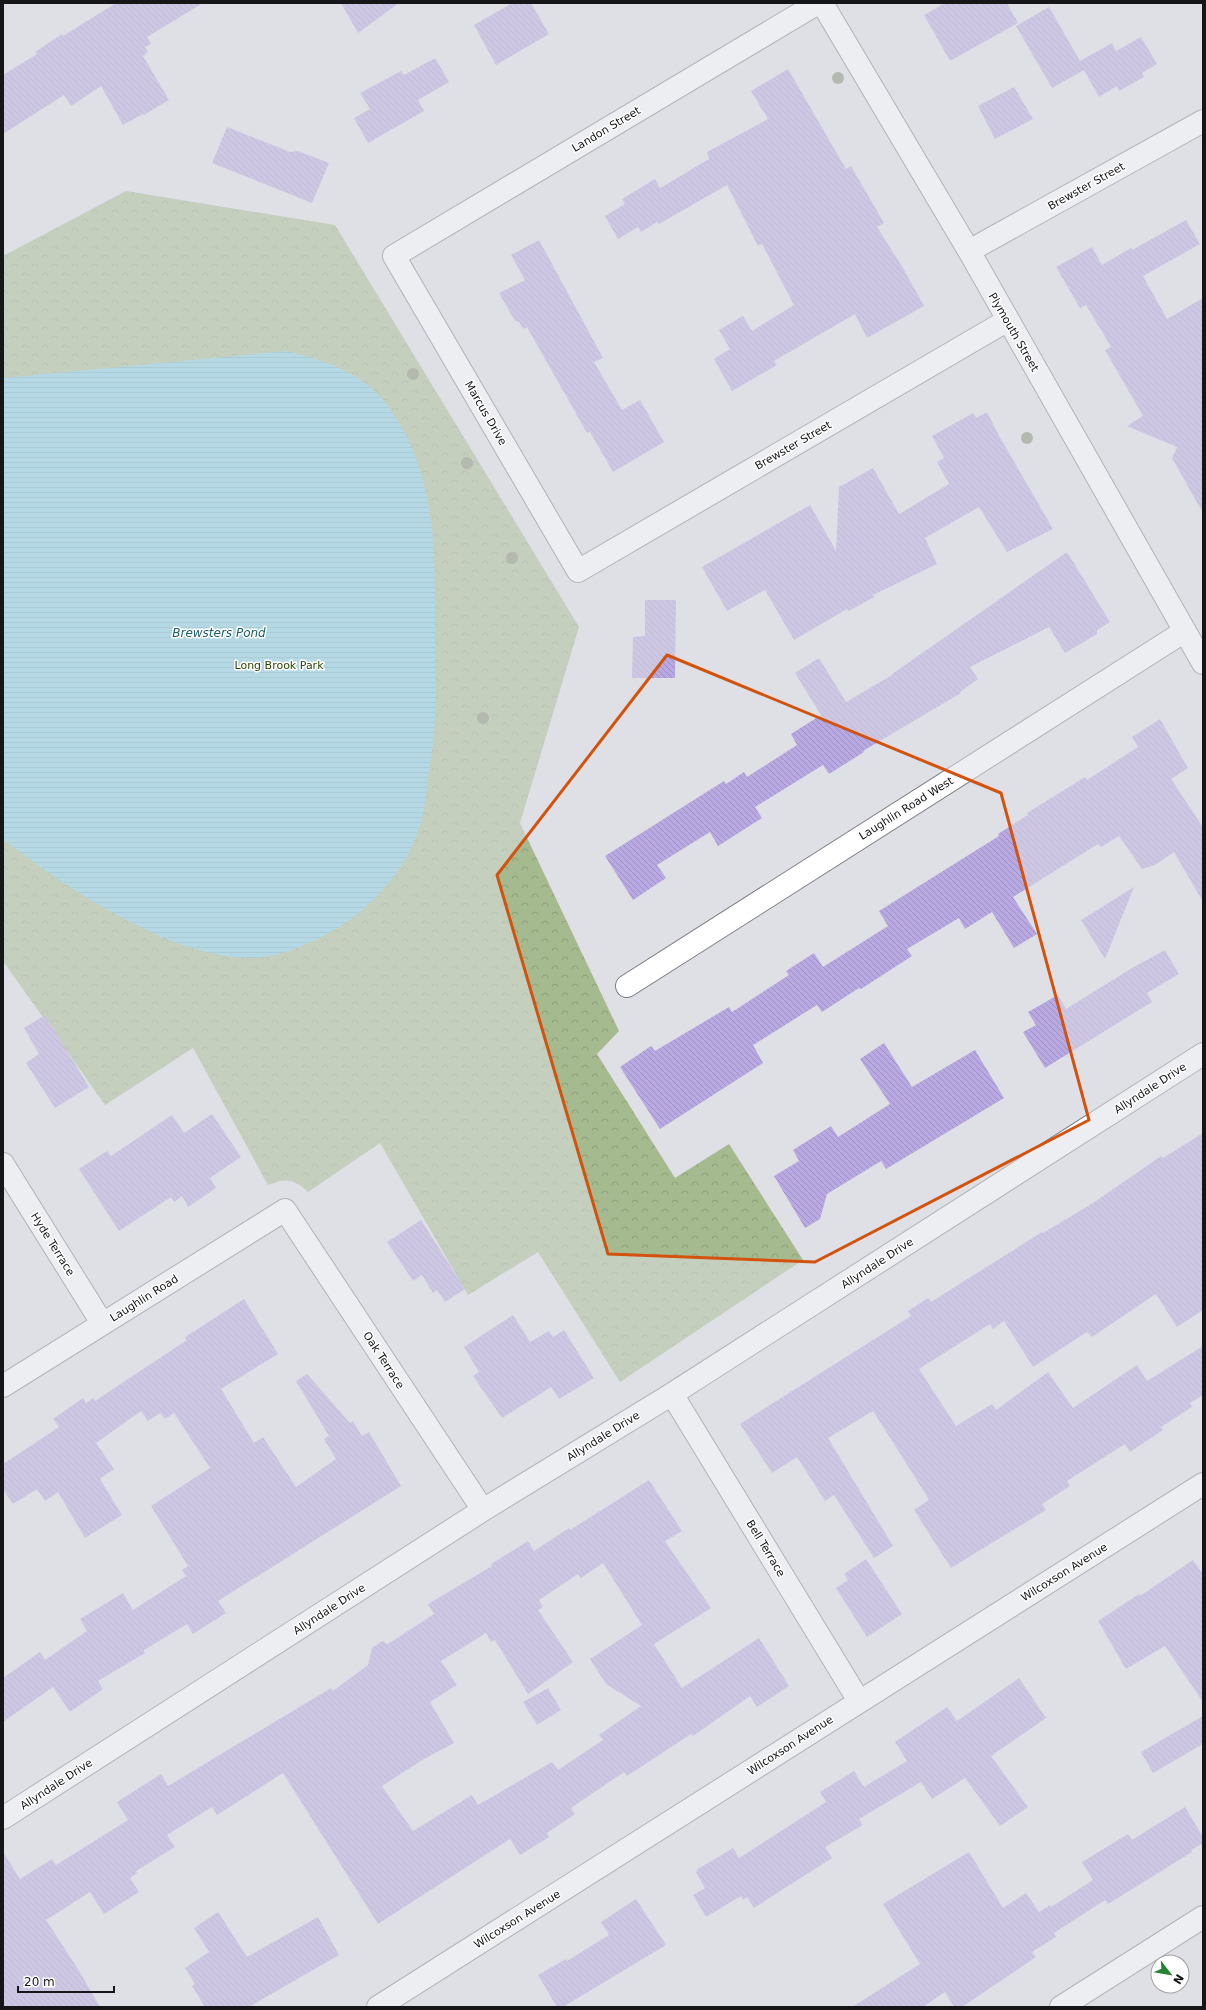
<svg xmlns="http://www.w3.org/2000/svg" width="1206" height="2010" font-family="'DejaVu Sans',sans-serif">
  <style>
    .park { fill: url(#park-crowns) }
    .water { fill: url(#water-rules) }
    .building { fill: url(#building-back-hatch); fill-rule: evenodd }
    .lines { fill: none; stroke-linecap: round; stroke-linejoin: round }
    .minor-casing { stroke: #7a7b80; stroke-width: 24 }
    .minor { stroke: #fff; stroke-width: 22 }
    .tree { fill: #7e8a6a }
    .marked { fill: none; stroke: #d3520d; stroke-width: 3; stroke-linejoin: round }
    .labels { text-anchor: middle; stroke-width: 3; stroke-linejoin: round; paint-order: stroke }
    .street-label { font-size: 11px; fill: #161618; stroke: #fff }
    .park-label { font-size: 11px; fill: #2e4405; stroke: #fff }
    .water-label { font-size: 12px; font-style: italic; fill: #1b5c69; stroke: #fff }
  </style>
  <defs>
    <pattern id="park-crowns" width="20" height="18" patternUnits="userSpaceOnUse"><rect width="20" height="18" fill="#a6ba8f"/><path d="M2 6a3 3 0 1 1 6 0M12 15a3 3 0 1 1 6 0" fill="none" stroke="#8e9f7b"/></pattern>
    <pattern id="water-rules" width="6" height="5" patternUnits="userSpaceOnUse"><rect width="6" height="5" fill="#82d0e3"/><path d="M0 2.5h6" fill="none" stroke="#70b2c2"/></pattern>
    <pattern id="building-back-hatch" width="6" height="6" patternUnits="userSpaceOnUse"><rect width="6" height="6" fill="#b9a9e2"/><path d="M-1 5l2 2M0 0l6 6M5-1l2 2" fill="none" stroke="#9e91c1"/></pattern>
  </defs>
  <rect width="100%" height="100%" fill="#dfe0e5"/>
  <path class="park" d="M 126,191 L 335,225 L 579,627 L 520,823 L 619,1031 L 597,1054 L 675,1178 L 729,1144 L 803,1260 L 620,1382 L 538,1252 L 468,1295 L 380,1143 L 308,1192 C 294,1178 285,1178 268,1185 L 193,1048 L 105,1105 L 3,961 L 3,256 Z"/>
  <path class="water" d="M 288,351 C 326,361 364,373 388,406 C 439,476 435,558 435,640 C 435,666 437,693 435,719 C 434,739 431,758 428,777 C 426,800 423,823 413,844 C 398,878 368,910 336,929 C 312,943 280,958 252,958 C 171,959 65,887 3,839 L 3,378 Z"/>
  <path class="building" d="M 116,3 L 203,3 L 147,37 L 151,44 L 145,47 L 148,52 L 143,56 L 169,100 L 144,115 L 143,114 L 123,125 L 101,86 L 71,106 L 64,95 L 3,134 L 3,75 L 37,54 L 35,52 L 62,34 L 63,36 Z
    M 341,3 L 399,3 L 358,33 Z
    M 512,3 L 531,3 L 549,34 L 496,65 L 474,25 Z
    M 945,3 L 1007,3 L 1018,23 L 950,61 L 924,15 Z
    M 1049,7 L 1080,61 L 1112,43 L 1116,51 L 1141,37 L 1157,64 L 1142,73 L 1144,77 L 1119,91 L 1117,86 L 1099,97 L 1084,70 L 1052,88 L 1016,26 Z
    M 435,58 L 449,82 L 418,100 L 424,111 L 368,143 L 354,118 L 370,109 L 360,93 L 401,71 L 404,75 Z
    M 788,69 L 846,169 L 851,166 L 884,223 L 877,227 L 903,268 L 924,306 L 867,338 L 855,314 L 774,361 L 777,365 L 732,391 L 714,359 L 730,349 L 719,330 L 743,316 L 752,331 L 794,305 L 762,244 L 758,246 L 727,185 L 659,224 L 657,222 L 641,232 L 638,227 L 618,239 L 605,216 L 625,204 L 622,199 L 655,179 L 660,188 L 709,159 L 707,152 L 768,119 L 751,91 Z
    M 1014,87 L 1033,119 L 995,139 L 978,106 Z
    M 227,127 L 290,152 L 298,151 L 329,163 L 312,203 L 212,163 Z
    M 1186,220 L 1200,244 L 1143,276 L 1167,319 L 1203,298 L 1203,513 L 1172,458 L 1177,447 L 1127,426 L 1143,416 L 1105,350 L 1111,347 L 1086,305 L 1080,308 L 1056,267 L 1092,247 L 1102,265 L 1131,248 L 1132,250 Z
    M 539,240 L 603,358 L 594,362 L 622,410 L 640,400 L 664,442 L 613,472 L 590,432 L 587,433 L 527,327 L 523,329 L 519,322 L 515,321 L 499,293 L 525,280 L 511,255 Z
    M 987,412 L 998,434 L 1053,529 L 1007,552 L 979,507 L 925,538 L 937,564 L 873,595 L 874,597 L 849,611 L 847,609 L 794,640 L 765,590 L 727,611 L 702,567 L 810,505 L 836,551 L 839,487 L 873,468 L 899,514 L 949,484 L 937,462 L 944,458 L 932,436 L 973,413 L 976,418 Z
    M 1067,552 L 1110,622 L 1097,630 L 1097,634 L 1065,653 L 1049,627 L 970,667 L 978,679 L 960,692 L 961,693 L 863,751 L 864,752 L 829,774 L 823,765 L 755,807 L 762,818 L 718,846 L 710,832 L 657,865 L 666,878 L 633,900 L 605,856 L 724,781 L 726,784 L 744,772 L 747,777 L 797,745 L 791,734 L 821,715 L 795,673 L 819,658 L 846,702 L 892,675 L 892,674 Z
    M 645,600 L 676,600 L 675,678 L 632,678 L 633,637 L 645,636 Z
    M 1160,719 L 1188,768 L 1171,779 L 1203,827 L 1203,902 L 1174,852 L 1155,865 L 1142,869 L 1119,836 L 1101,847 L 1098,844 L 1013,897 L 1037,934 L 1014,948 L 992,912 L 965,929 L 959,918 L 907,949 L 912,956 L 861,989 L 859,988 L 822,1012 L 817,1005 L 753,1045 L 763,1063 L 660,1129 L 620,1067 L 651,1046 L 655,1051 L 729,1007 L 732,1012 L 789,975 L 786,971 L 814,953 L 823,967 L 888,926 L 879,911 L 999,836 L 998,834 L 1028,815 L 1027,813 L 1085,777 L 1087,780 L 1138,747 L 1132,737 Z
    M 1134,887 L 1105,959 L 1081,920 Z
    M 1165,950 L 1179,974 L 1147,993 L 1152,1002 L 1045,1068 L 1023,1032 L 1036,1025 L 1028,1012 L 1058,995 L 1066,1009 L 1132,968 Z
    M 45,1015 L 89,1087 L 55,1108 L 26,1063 L 39,1054 L 24,1028 Z
    M 884,1043 L 912,1087 L 975,1050 L 1004,1098 L 886,1169 L 881,1161 L 827,1194 L 820,1219 L 805,1228 L 774,1176 L 799,1161 L 793,1150 L 831,1126 L 838,1137 L 890,1104 L 860,1059 Z
    M 212,1114 L 241,1157 L 210,1178 L 216,1188 L 188,1207 L 182,1196 L 174,1202 L 171,1197 L 119,1231 L 79,1169 L 107,1151 L 111,1156 L 172,1115 L 184,1133 Z
    M 1203,1133 L 1203,1310 L 1177,1327 L 1156,1294 L 1092,1337 L 1087,1332 L 1033,1367 L 1004,1321 L 993,1329 L 990,1324 L 919,1369 L 956,1426 L 992,1404 L 996,1410 L 1048,1372 L 1073,1408 L 1137,1365 L 1147,1381 L 1203,1346 L 1203,1395 L 1190,1403 L 1192,1407 L 1161,1427 L 1163,1430 L 1130,1452 L 1125,1444 L 1067,1481 L 1070,1486 L 1042,1504 L 1046,1510 L 951,1568 L 914,1510 L 929,1500 L 925,1493 L 873,1411 L 828,1438 L 893,1546 L 874,1558 L 834,1495 L 825,1501 L 797,1457 L 772,1473 L 740,1424 L 911,1316 L 908,1311 L 928,1298 L 931,1302 L 1042,1232 L 1043,1233 L 1093,1203 L 1161,1156 L 1163,1158 Z
    M 421,1220 L 465,1289 L 445,1302 L 437,1290 L 433,1293 L 422,1275 L 413,1281 L 387,1242 Z
    M 244,1299 L 278,1354 L 221,1389 L 254,1443 L 263,1437 L 296,1487 L 336,1459 L 324,1439 L 329,1436 L 296,1381 L 307,1374 L 350,1423 L 353,1421 L 362,1436 L 369,1432 L 401,1486 L 218,1601 L 226,1613 L 193,1634 L 187,1624 L 144,1650 L 145,1653 L 98,1681 L 103,1689 L 70,1712 L 53,1687 L 3,1722 L 3,1678 L 40,1652 L 45,1660 L 87,1631 L 80,1619 L 123,1593 L 133,1610 L 186,1576 L 182,1570 L 188,1566 L 151,1506 L 210,1468 L 174,1413 L 165,1419 L 160,1413 L 148,1421 L 141,1411 L 96,1443 L 114,1469 L 100,1479 L 122,1515 L 85,1538 L 58,1492 L 45,1501 L 37,1489 L 13,1504 L 3,1489 L 3,1464 L 59,1427 L 53,1419 L 83,1398 L 86,1403 L 93,1398 L 95,1401 L 187,1340 L 185,1337 Z
    M 513,1315 L 530,1342 L 549,1331 L 553,1337 L 564,1330 L 594,1378 L 559,1399 L 551,1387 L 502,1418 L 473,1376 L 479,1372 L 464,1347 Z
    M 649,1480 L 682,1531 L 665,1541 L 711,1608 L 654,1644 L 682,1688 L 759,1638 L 789,1686 L 757,1707 L 750,1696 L 693,1736 L 691,1734 L 627,1776 L 624,1772 L 571,1808 L 575,1814 L 547,1833 L 549,1837 L 520,1855 L 510,1839 L 378,1924 L 283,1773 L 217,1815 L 212,1807 L 167,1835 L 175,1847 L 136,1871 L 137,1873 L 130,1878 L 139,1892 L 104,1914 L 90,1892 L 46,1920 L 78,1969 L 100,2007 L 3,2007 L 3,1852 L 20,1879 L 52,1859 L 56,1865 L 128,1820 L 117,1802 L 161,1774 L 168,1786 L 331,1688 L 333,1691 L 368,1665 L 372,1648 L 382,1641 L 388,1644 L 434,1614 L 428,1604 L 492,1566 L 491,1564 L 528,1541 L 534,1551 L 569,1528 L 570,1530 ZM 603,1563 L 642,1625 L 590,1659 L 606,1684 L 641,1706 L 599,1735 L 603,1740 L 558,1770 L 552,1762 L 478,1805 L 472,1795 L 413,1831 L 382,1786 L 424,1759 L 454,1743 L 430,1702 L 457,1685 L 441,1661 L 486,1633 L 491,1642 L 495,1640 L 528,1694 L 573,1662 L 538,1610 L 543,1607 L 539,1600 L 578,1574 L 581,1578 Z
    M 866,1559 L 902,1614 L 867,1637 L 836,1588 L 848,1580 L 844,1574 Z
    M 1193,1560 L 1203,1574 L 1203,1702 L 1165,1646 L 1126,1669 L 1098,1621 L 1139,1594 L 1140,1596 Z
    M 1019,1678 L 1046,1718 L 991,1756 L 1028,1807 L 1000,1826 L 965,1778 L 932,1799 L 921,1782 L 859,1819 L 863,1825 L 825,1847 L 832,1858 L 754,1908 L 747,1897 L 743,1900 L 741,1896 L 706,1917 L 693,1895 L 705,1888 L 696,1872 L 698,1869 L 733,1848 L 739,1858 L 826,1802 L 820,1792 L 854,1771 L 864,1787 L 907,1761 L 895,1742 L 947,1707 L 957,1721 Z
    M 548,1688 L 561,1710 L 537,1725 L 523,1702 Z
    M 1203,1716 L 1203,1744 L 1153,1773 L 1141,1752 Z
    M 1185,1807 L 1203,1837 L 1203,1843 L 1191,1850 L 1192,1852 L 1108,1904 L 1105,1900 L 1054,1933 L 1056,1937 L 1032,1952 L 1036,1957 L 962,2007 L 954,2007 L 945,1992 L 923,2007 L 852,2007 L 920,1964 L 883,1904 L 969,1852 L 1003,1908 L 1026,1893 L 1039,1912 L 1050,1905 L 1051,1907 L 1093,1880 L 1082,1862 L 1128,1834 L 1132,1840 Z
    M 636,1899 L 666,1945 L 563,2007 L 557,2007 L 538,1975 L 566,1959 L 567,1961 L 609,1935 L 601,1922 Z
    M 218,1912 L 247,1957 L 318,1917 L 339,1955 L 249,2007 L 205,2007 L 192,1986 L 195,1984 L 185,1968 L 209,1952 L 194,1928 Z"/>
  <g class="lines">
    <g class="minor-casing">
      <path id="minor" d="M 818,3 L 394,256 L 578,571 L 1008,320
        M 822,3 L 969,251 L 1203,663
        M 969,251 L 1203,121
        M 627,986 L 1185,631
        M 3,1164 L 102,1323
        M 3,1386 L 285,1210 L 483,1510
        M 672,1394 L 859,1701
        M 3,1818 L 483,1510 L 672,1394 L 1203,1054
        M 378,2007 L 1203,1484
        M 1061,2007 L 1203,1917"/>
    </g>
    <use href="#minor" class="minor"/>
  </g>
  <g class="tree">
    <circle cx="838" cy="78" r="6"/>
    <circle cx="413" cy="374" r="6"/>
    <circle cx="1027" cy="438" r="6"/>
    <circle cx="467" cy="463" r="6"/>
    <circle cx="512" cy="558" r="6"/>
    <circle cx="483" cy="718" r="6"/>
  </g>
  <path d="M0 0H1206V2010H0ZM 667,655 L 1001,793 L 1089,1120 L 815,1262 L 608,1254 L 497,875 Z" fill="#dfe0e5" fill-opacity=".55" fill-rule="evenodd"/>
  <path class="marked" d="M 667,655 L 1001,793 L 1089,1120 L 815,1262 L 608,1254 L 497,875 Z"/>
  <g class="labels">
    <g class="street-label">
      <text transform="translate(606 129) rotate(-31)" y="4">Landon Street</text>
      <text transform="translate(1086 186) rotate(-29)" y="4">Brewster Street</text>
      <text transform="translate(1014 332) rotate(60)" y="4">Plymouth Street</text>
      <text transform="translate(486 413) rotate(60)" y="4">Marcus Drive</text>
      <text transform="translate(793 445) rotate(-30)" y="4">Brewster Street</text>
      <text transform="translate(906 808) rotate(-32)" y="4">Laughlin Road West</text>
      <text transform="translate(1150 1088) rotate(-33)" y="4">Allyndale Drive</text>
      <text transform="translate(53 1244) rotate(58)" y="4">Hyde Terrace</text>
      <text transform="translate(877 1263) rotate(-33)" y="4">Allyndale Drive</text>
      <text transform="translate(144 1298) rotate(-32)" y="4">Laughlin Road</text>
      <text transform="translate(384 1360) rotate(57)" y="4">Oak Terrace</text>
      <text transform="translate(603 1436) rotate(-32)" y="4">Allyndale Drive</text>
      <text transform="translate(766 1548) rotate(59)" y="4">Bell Terrace</text>
      <text transform="translate(1064 1572) rotate(-32)" y="4">Wilcoxson Avenue</text>
      <text transform="translate(329 1609) rotate(-33)" y="4">Allyndale Drive</text>
      <text transform="translate(790 1745) rotate(-33)" y="4">Wilcoxson Avenue</text>
      <text transform="translate(56 1784) rotate(-33)" y="4">Allyndale Drive</text>
      <text transform="translate(517 1919) rotate(-32)" y="4">Wilcoxson Avenue</text>
    </g>
    <g class="park-label">
      <text x="279" y="669">Long Brook Park</text>
    </g>
    <g class="water-label">
      <text x="219" y="637">Brewsters Pond</text>
    </g>
  </g>
  <rect width="1206" height="2010" fill="none" stroke="#161618" stroke-width="8"/>
  <g transform="translate(1170 1974) rotate(121)"><circle r="19" fill="#ffffff" stroke="#a2a2a3"/>
  <path d="M0-3L7 15L0 10L-7 15Z" fill="#278334"/>
  <text y="-6" font-size="11" font-weight="bold" text-anchor="middle" fill="#161618">N</text>
  </g>
  <path d="M18 1986v6h96v-6" fill="none" stroke="#161618" stroke-width="2"/>
  <text x="24" y="1986" font-size="12" fill="#161618" stroke="#ffffff" stroke-width="3" paint-order="stroke">20 m</text>
</svg>
